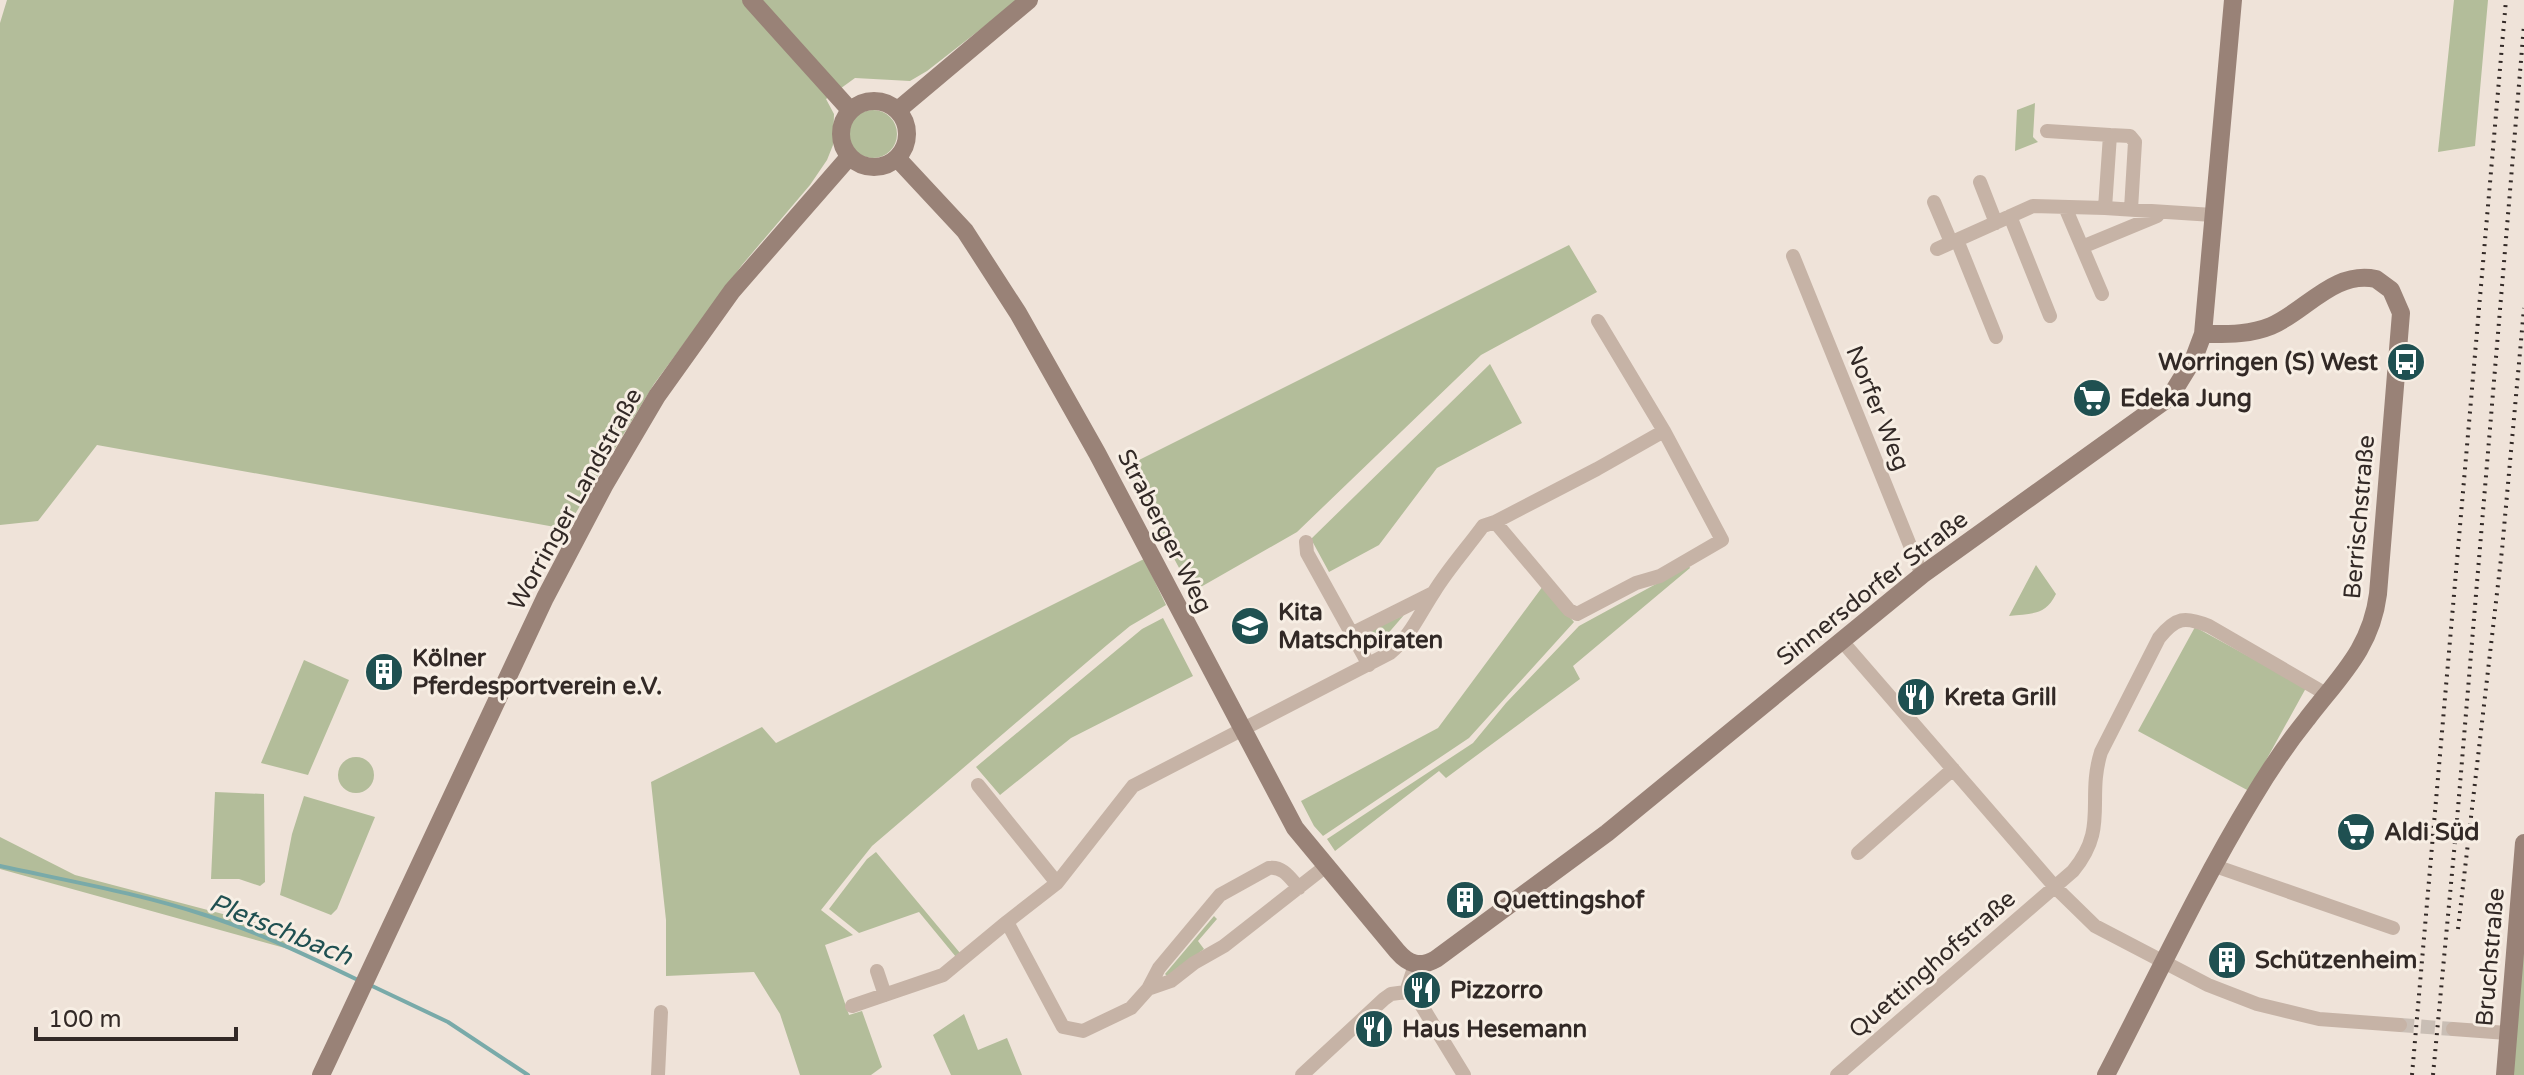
<svg xmlns="http://www.w3.org/2000/svg" width="2524" height="1075" font-family="'Varela Round',sans-serif">
  <style>
    .green { fill: #b3bd9a }
    .lines { fill: none; stroke-linecap: round; stroke-linejoin: round }
    .stream { stroke: #79aaa9; stroke-width: 4 }
    .street-tunnel { stroke: #c9beb5; stroke-width: 14; stroke-dasharray: 14 7; stroke-linecap: butt }
    .street { stroke: #c6b3a6; stroke-width: 14 }
    .secondary { stroke: #998277; stroke-width: 18 }
    .rail { stroke: #322926; stroke-width: 4; stroke-dasharray: 2 6; stroke-linecap: butt }
    .labels { text-anchor: middle; stroke-width: 6; stroke-linejoin: round; paint-order: stroke }
    .poi-label { font-size: 24px; font-weight: bold; fill: #322926; stroke: #f7eee4; text-anchor: start }
    .street-label { font-size: 24px; fill: #322926; stroke: #f7eee4 }
    .water-label { font-size: 26px; font-style: italic; fill: #1f5051; stroke: #f7eee4 }
  </style>
  <rect width="100%" height="100%" fill="#efe3d9"/>
  <path class="green" d="M 7,0 L 1018,0 L 927,71 L 910,81 L 855,78 L 826,99 L 834,114 L 833,145 L 827,160 L 810,185 L 742,265 L 654,384 L 566,529 L 97,445 L 38,521 L 0,525 L 0,23 Z
    M 2454,0 L 2488,0 L 2475,146 L 2438,152 Z
    M 2035,103 L 2033,137 L 2038,142 L 2015,151 L 2017,110 Z
    M849 134a24 24 0 1 1 48 0a24 24 0 1 1-48 0Z
    M 1569,245 L 1597,292 L 1481,355 L 1297,532 L 1192,592 L 1125,467 Z
    M 1490,364 L 1522,423 L 1437,468 L 1379,545 L 1329,572 L 1311,539 Z
    M 1144,559 L 1166,605 L 1130,626 L 1107,645 L 872,846 L 821,910 L 853,935 L 825,945 L 849,1015 L 862,1011 L 882,1067 L 871,1075 L 800,1075 L 780,1014 L 754,972 L 666,976 L 666,920 L 651,782 L 762,727 L 776,743 Z
    M 2036,565 L 2056,594 C 2045,616 2032,613 2009,616 Z
    M 1689,566 L 1690,568 L 1573,666 L 1580,679 L 1446,778 L 1439,771 L 1335,851 L 1327,839 L 1473,743 L 1506,703 L 1579,626 Z
    M 1543,586 L 1574,622 L 1469,738 L 1323,836 L 1314,826 L 1301,801 L 1438,728 Z
    M 1404,615 L 1385,637 L 1368,649 L 1363,639 L 1365,633 Z
    M 1163,618 L 1193,676 L 1071,738 L 1000,795 L 976,767 L 1142,629 Z
    M 2195,627 L 2306,688 L 2249,791 L 2138,731 Z
    M 304,660 L 349,680 L 308,775 L 261,763 Z
    M338 775a18 18 0 1 1 36 0a18 18 0 1 1-36 0Z
    M 215,792 L 264,794 L 265,882 L 260,886 L 239,879 L 211,879 Z
    M 304,796 L 375,817 L 337,909 L 331,915 L 280,895 L 292,834 Z
    M 0,837 L 75,875 L 268,926 L 292,950 L 0,869 Z
    M 876,852 L 960,953 L 956,957 L 919,912 L 859,933 L 829,909 L 867,859 Z
    M 1214,916 L 1217,919 L 1198,941 L 1204,949 L 1168,977 L 1165,974 Z
    M 2524,932 L 2524,1075 L 2514,1075 L 2514,1028 Z
    M 964,1014 L 978,1050 L 1007,1038 L 1022,1075 L 951,1075 L 933,1035 Z"/>
  <g class="lines">
    <path class="stream" d="M 0,866 C 68,881 138,893 205,915 C 258,932 308,956 358,980
      M 370,985 L 448,1022 L 528,1075"/>
    <path class="street-tunnel" d="M 2400,1025 L 2453,1029"/>
    <path class="street" d="M 2047,131 L 2110,135
      M 1980,182 L 1996,223
      M 1934,202 L 1951,242
      M 2065,207 L 2102,294
      M 2105,208 L 2110,135 L 2130,136 L 2135,142 L 2131,209
      M 2010,216 L 2050,316
      M 1957,240 L 1996,337
      M 2082,247 L 2157,216 L 2160,212
      M 1937,249 L 2033,206 L 2105,208 L 2213,215
      M 1793,256 L 1922,575
      M 1598,321 L 1664,431
      M 1306,542 L 1307,553 L 1369,665
      M 1351,634 L 1433,593
      M 1841,640 L 2055,887 L 2095,926 L 2208,985 L 2257,1004 L 2319,1019 L 2400,1025
      M 978,785 L 1057,883 L 1133,786 L 1390,653 C 1410,637 1420,613 1434,592 C 1448,569 1467,548 1483,526 L 1495,522 L 1597,469 L 1664,431 L 1722,540 L 1660,576 L 1636,583 L 1577,614 L 1569,610 L 1495,522
      M 1858,853 L 1953,769
      M 2215,866 L 2393,928
      M 1057,883 L 1007,922 L 1063,1027 L 1083,1031 L 1131,1008 L 1148,989 L 1159,968 L 1220,895 L 1269,868 C 1283,866 1290,878 1299,888
      M 877,971 L 885,995
      M 1148,989 L 1171,981 L 1194,963 L 1224,946 L 1326,866
      M 1406,992 L 1420,1003 L 1464,1075
      M 852,1006 L 943,975 L 1007,922
      M 2453,1029 L 2507,1033
      M 658,1075 L 661,1012
      M 1302,1075 L 1384,999 L 1391,994 L 1406,992 L 1415,965
      M 1837,1075 L 2073,871 C 2109,828 2086,800 2101,752 L 2159,638 C 2176,617 2185,616 2209,626 L 2326,694"/>
    <path class="secondary" d="M 751,0 L 850,110
      M841 134a33 33 0 1 1 66 0a33 33 0 1 1-66 0Z
      M 898,110 L 1029,0
      M 897,158 L 965,231 L 1018,313 L 1097,453 L 1295,828 L 1397,951 C 1409,965 1420,968 1436,959 L 1607,833 L 1922,575 L 2170,397 L 2194,358 L 2203,334 L 2233,0
      M 321,1075 L 545,598 L 604,486 L 657,396 L 732,291 L 849,157
      M 2106,1075 C 2154,983 2198,888 2252,799 C 2268,772 2287,744 2307,719 C 2339,677 2371,649 2378,594 L 2401,313 L 2391,290 L 2376,279 C 2334,270 2306,311 2271,326 C 2249,335 2226,334 2203,334
      M 2505,1075 L 2524,843"/>
    <path class="rail" d="M 2458,929 L 2502,550 L 2524,308
      M 2412,1075 L 2506,0
      M 2433,1075 L 2457,820 L 2524,25"/>
  </g>
  <defs>
    <g id="bus-disc" transform="scale(2)"><circle r="9.5" fill="#1f5051" stroke="#f7eee4"/><path d="M-5-6H5V4H4V6H2V4H-2V6H-4V4H-5ZM-3.5-4V0h7V-4ZM-3.5 1.2v1.5H-2V1.2ZM2 1.2v1.5H3.5V1.2Z" fill="#fff"/></g>
    <g id="supermarket-disc" transform="scale(2)"><circle r="9.5" fill="#1f5051" stroke="#f7eee4"/><path d="M-6-5.5h2.5l.6 2H6L4.5 2H-2.5L-4.4-4H-6ZM-1.5 3.2a1.3 1.3 0 1 0 .1 0ZM3 3.2a1.3 1.3 0 1 0 .1 0Z" fill="#fff"/></g>
    <g id="school-disc" transform="scale(2)"><circle r="9.5" fill="#1f5051" stroke="#f7eee4"/><path d="M0-5L7-2L0 1L-7-2ZM-4 1L0 2.5L4 1V4Q0 6-4 4Z" fill="#fff"/></g>
    <g id="building-disc" transform="scale(2)"><circle r="9.5" fill="#1f5051" stroke="#f7eee4"/><path d="M-4-6H4V6H1V3H-1V6H-4ZM-2.5-4.3h1.7v1.8h-1.7ZM.8-4.3h1.7v1.8H.8ZM-2.5-1h1.7V.8h-1.7ZM.8-1h1.7V.8H.8Z" fill="#fff"/></g>
    <g id="restaurant-disc" transform="scale(2)"><circle r="9.5" fill="#1f5051" stroke="#f7eee4"/><path d="M-5-6h1v4h1v-4h1v4h1v-4h1v5L-1.5 .5V6h-2V.5L-5-1ZM5-6V6H3V1.5H1.5Q1.5-4 5-6Z" fill="#fff"/></g>
  </defs>
  <g fill-rule="evenodd">
    <use href="#bus-disc" x="2406" y="362"/>
    <use href="#supermarket-disc" x="2092" y="398"/>
    <use href="#school-disc" x="1250" y="626"/>
    <use href="#building-disc" x="384" y="672"/>
    <use href="#restaurant-disc" x="1916" y="697"/>
    <use href="#supermarket-disc" x="2356" y="832"/>
    <use href="#building-disc" x="1465" y="900"/>
    <use href="#building-disc" x="2227" y="960"/>
    <use href="#restaurant-disc" x="1422" y="990"/>
    <use href="#restaurant-disc" x="1374" y="1029"/>
  </g>
  <g class="labels">
    <g class="poi-label">
      <text x="2378" y="370" text-anchor="end">Worringen (S) West</text>
      <text x="2120" y="406">Edeka Jung</text>
      <text x="1278" y="620">Kita<tspan x="1278" dy="28">Matschpiraten</tspan></text>
      <text x="412" y="666">Kölner<tspan x="412" dy="28">Pferdesportverein e.V.</tspan></text>
      <text x="1944" y="705">Kreta Grill</text>
      <text x="2384" y="840">Aldi Süd</text>
      <text x="1493" y="908">Quettingshof</text>
      <text x="2255" y="968">Schützenheim</text>
      <text x="1450" y="998">Pizzorro</text>
      <text x="1402" y="1037">Haus Hesemann</text>
    </g>
    <g class="street-label">
      <text transform="translate(1878 408) rotate(68)" y="8">Norfer Weg</text>
      <text transform="translate(575 499) rotate(-61)" y="8">Worringer Landstraße</text>
      <text transform="translate(2359 517) rotate(-85)" y="8">Berrischstraße</text>
      <text transform="translate(1165 531) rotate(63)" y="8">Straberger Weg</text>
      <text transform="translate(1872 588) rotate(-38)" y="8">Sinnersdorfer Straße</text>
      <text transform="translate(2490 957) rotate(-85)" y="8">Bruchstraße</text>
      <text transform="translate(1932 964) rotate(-41)" y="8">Quettinghofstraße</text>
    </g>
    <g class="water-label">
      <text transform="translate(281 929) rotate(22)" y="9">Pletschbach</text>
    </g>
  </g>
  <path d="M36 1027v12h200v-12" fill="none" stroke="#322926" stroke-width="4"/>
  <text x="48" y="1027" font-size="24" fill="#322926" stroke="#f7eee4" stroke-width="6" paint-order="stroke">100 m</text>
</svg>
